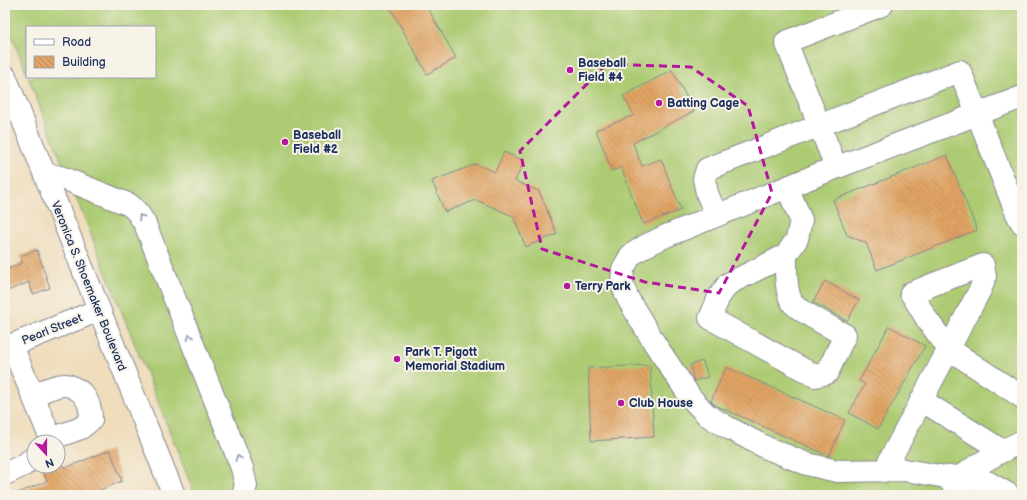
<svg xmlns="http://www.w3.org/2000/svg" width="1027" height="500" font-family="'Balsamiq Sans',sans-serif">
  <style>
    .garden { fill: #accb72; stroke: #647d68 }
    .building { fill: url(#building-back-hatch) }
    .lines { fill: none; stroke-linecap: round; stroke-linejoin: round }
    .minor-casing { stroke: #85868d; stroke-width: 24 }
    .minor { stroke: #fff; stroke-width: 22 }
    .oneway { stroke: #8d97ae }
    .marked { fill: none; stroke: #b5179e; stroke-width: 3; stroke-dasharray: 8 5; stroke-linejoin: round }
    .poi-dot { fill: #b5179e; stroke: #f7f3e8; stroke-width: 1.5 }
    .labels { text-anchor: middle; stroke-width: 4; stroke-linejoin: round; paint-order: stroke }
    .poi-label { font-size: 12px; font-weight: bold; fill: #1b2f5e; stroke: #f7f3e8; text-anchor: start }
    .street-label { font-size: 12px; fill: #1b2f5e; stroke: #f7f3e8 }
  </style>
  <defs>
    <pattern id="building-back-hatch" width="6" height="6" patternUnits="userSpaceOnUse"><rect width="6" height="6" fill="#e1a464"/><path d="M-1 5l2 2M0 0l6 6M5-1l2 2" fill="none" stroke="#b68656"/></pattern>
  </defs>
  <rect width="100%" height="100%" fill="#f7f3e8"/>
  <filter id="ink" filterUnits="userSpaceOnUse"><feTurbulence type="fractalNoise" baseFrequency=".025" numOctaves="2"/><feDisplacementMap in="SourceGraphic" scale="8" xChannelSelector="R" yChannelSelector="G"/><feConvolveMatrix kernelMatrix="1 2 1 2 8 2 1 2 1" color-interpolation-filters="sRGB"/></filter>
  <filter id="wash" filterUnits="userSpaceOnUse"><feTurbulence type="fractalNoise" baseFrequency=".012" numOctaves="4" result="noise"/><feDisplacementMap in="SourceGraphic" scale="16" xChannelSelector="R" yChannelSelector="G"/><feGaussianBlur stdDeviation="0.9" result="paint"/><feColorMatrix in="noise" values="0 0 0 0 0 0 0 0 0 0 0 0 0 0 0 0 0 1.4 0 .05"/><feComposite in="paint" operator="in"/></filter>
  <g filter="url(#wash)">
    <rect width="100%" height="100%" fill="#efddbc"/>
    <path class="garden" d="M 5,5 L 1022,5 L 1022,495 L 195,495 L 28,77 L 155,77 L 155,27 L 27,27 L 27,74 L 5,19 Z"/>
    <g id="blocks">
      <path class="building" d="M 389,5 L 426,5 L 456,58 L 427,74 Z
        M 672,70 L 694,111 L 633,143 L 642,166 L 661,159 L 681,210 L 643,224 L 621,167 L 612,171 L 596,130 L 634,115 L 623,96 Z
        M 504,152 L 524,161 L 515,181 L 539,191 L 557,234 L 526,247 L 513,216 L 476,200 L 445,212 L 432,181 L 476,164 L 495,172 Z
        M 947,155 L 977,230 L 877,270 L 866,243 L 847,235 L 833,200 Z
        M 37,250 L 50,288 L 33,294 L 29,282 L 5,292 L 5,270 L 22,263 L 20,256 Z
        M 825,281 L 859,300 L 847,321 L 813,302 Z
        M 889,326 L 925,346 L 878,429 L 849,413 L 865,384 L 859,381 Z
        M 703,361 L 708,377 L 694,381 L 690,365 Z
        M 650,365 L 654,437 L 591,441 L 588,368 Z
        M 726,367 L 845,420 L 829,456 L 715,405 L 711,401 Z
        M 110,450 L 122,481 L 88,495 L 13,495 L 47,481 L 41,467 L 42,466 L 64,466 L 65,468 Z"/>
    </g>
  </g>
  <g filter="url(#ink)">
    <use href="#blocks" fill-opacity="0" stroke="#85868d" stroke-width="1"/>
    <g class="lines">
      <g class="minor-casing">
        <path id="minor" d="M 5,76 L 174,495
          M 836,167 L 786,42 L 882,5
          M 44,173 L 63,178 L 130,205 L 138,213 L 145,224 L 242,468 L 246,486 L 243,495
          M 716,215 L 707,193 L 704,179 L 707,169 L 960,71 L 1017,214 L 1022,223
          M 786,255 C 786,268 785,291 792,302 C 797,310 834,329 845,335 L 827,373 L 815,376 L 710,318 L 719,297 L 728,284 L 786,255 L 797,239 L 801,220 L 787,187
          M 12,346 L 51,439 L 81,428 L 91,420 C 91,406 86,392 72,387 C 70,386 68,385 66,385 C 57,384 41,392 33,395
          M 5,348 L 99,310
          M 921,400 L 1003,451
          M 884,471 L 981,288 L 985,277 L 983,265 L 911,293 L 928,321 L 949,349 L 1022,397
          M 5,474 L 24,465 L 34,457
          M 961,476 C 980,463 1001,451 1022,441
          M 946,477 L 964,495
          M 1008,494 L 989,483 L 969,476 L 946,477 L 905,470 L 837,471 L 807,464 L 767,448 L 725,426 L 707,415 L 691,398 L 655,344 L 628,299 L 622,284 L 623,269 L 631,255 L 645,246 L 666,236 L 822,173 L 1022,97"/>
      </g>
      <use href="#minor" class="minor"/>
    </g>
    <defs><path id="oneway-chevron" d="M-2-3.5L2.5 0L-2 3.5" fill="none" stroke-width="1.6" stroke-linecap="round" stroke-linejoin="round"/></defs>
    <g class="oneway">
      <use href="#oneway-chevron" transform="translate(141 217) rotate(-124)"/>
      <use href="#oneway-chevron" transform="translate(190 337) rotate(-112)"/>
      <use href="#oneway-chevron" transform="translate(238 458) rotate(-112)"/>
    </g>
  </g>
  <path class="marked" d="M 607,64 L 691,67 L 748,106 L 772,193 L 719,293 L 645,282 L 542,249 L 520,151 Z"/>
  <g class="poi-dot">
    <circle cx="570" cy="70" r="4"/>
    <circle cx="659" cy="103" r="4"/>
    <circle cx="285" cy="142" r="4"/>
    <circle cx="567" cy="286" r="4"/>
    <circle cx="397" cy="359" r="4"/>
    <circle cx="621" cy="403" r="4"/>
  </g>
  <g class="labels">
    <g class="poi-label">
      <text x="578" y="67">Baseball<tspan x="578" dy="14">Field #4</tspan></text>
      <text x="667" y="107">Batting Cage</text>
      <text x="293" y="139">Baseball<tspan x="293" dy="14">Field #2</tspan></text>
      <text x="575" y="290">Terry Park</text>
      <text x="405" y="356">Park T. Pigott<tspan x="405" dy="14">Memorial Stadium</tspan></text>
      <text x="629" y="407">Club House</text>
    </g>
    <g class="street-label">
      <text transform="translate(89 286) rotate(68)" y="4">Veronica S. Shoemaker Boulevard</text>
      <text transform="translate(52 329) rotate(-22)" y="4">Pearl Street</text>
    </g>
  </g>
  <rect width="1027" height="500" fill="none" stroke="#f7f3e8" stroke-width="20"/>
  <rect x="26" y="26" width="130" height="52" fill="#f7f3e8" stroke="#9fa5b1"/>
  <rect x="34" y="39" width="20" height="6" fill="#ffffff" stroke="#9fa5b1"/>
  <text x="62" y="46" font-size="12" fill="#1b2f5e">Road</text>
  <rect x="34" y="56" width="20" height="12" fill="url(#building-back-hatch)" stroke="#9fa5b1"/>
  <text x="62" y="66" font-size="12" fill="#1b2f5e">Building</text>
  <g transform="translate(46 454) rotate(159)"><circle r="19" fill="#f7f3e8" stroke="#9fa5b1"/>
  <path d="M0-3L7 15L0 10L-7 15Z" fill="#b5179e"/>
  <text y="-6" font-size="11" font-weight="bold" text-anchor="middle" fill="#1b2f5e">N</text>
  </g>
</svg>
